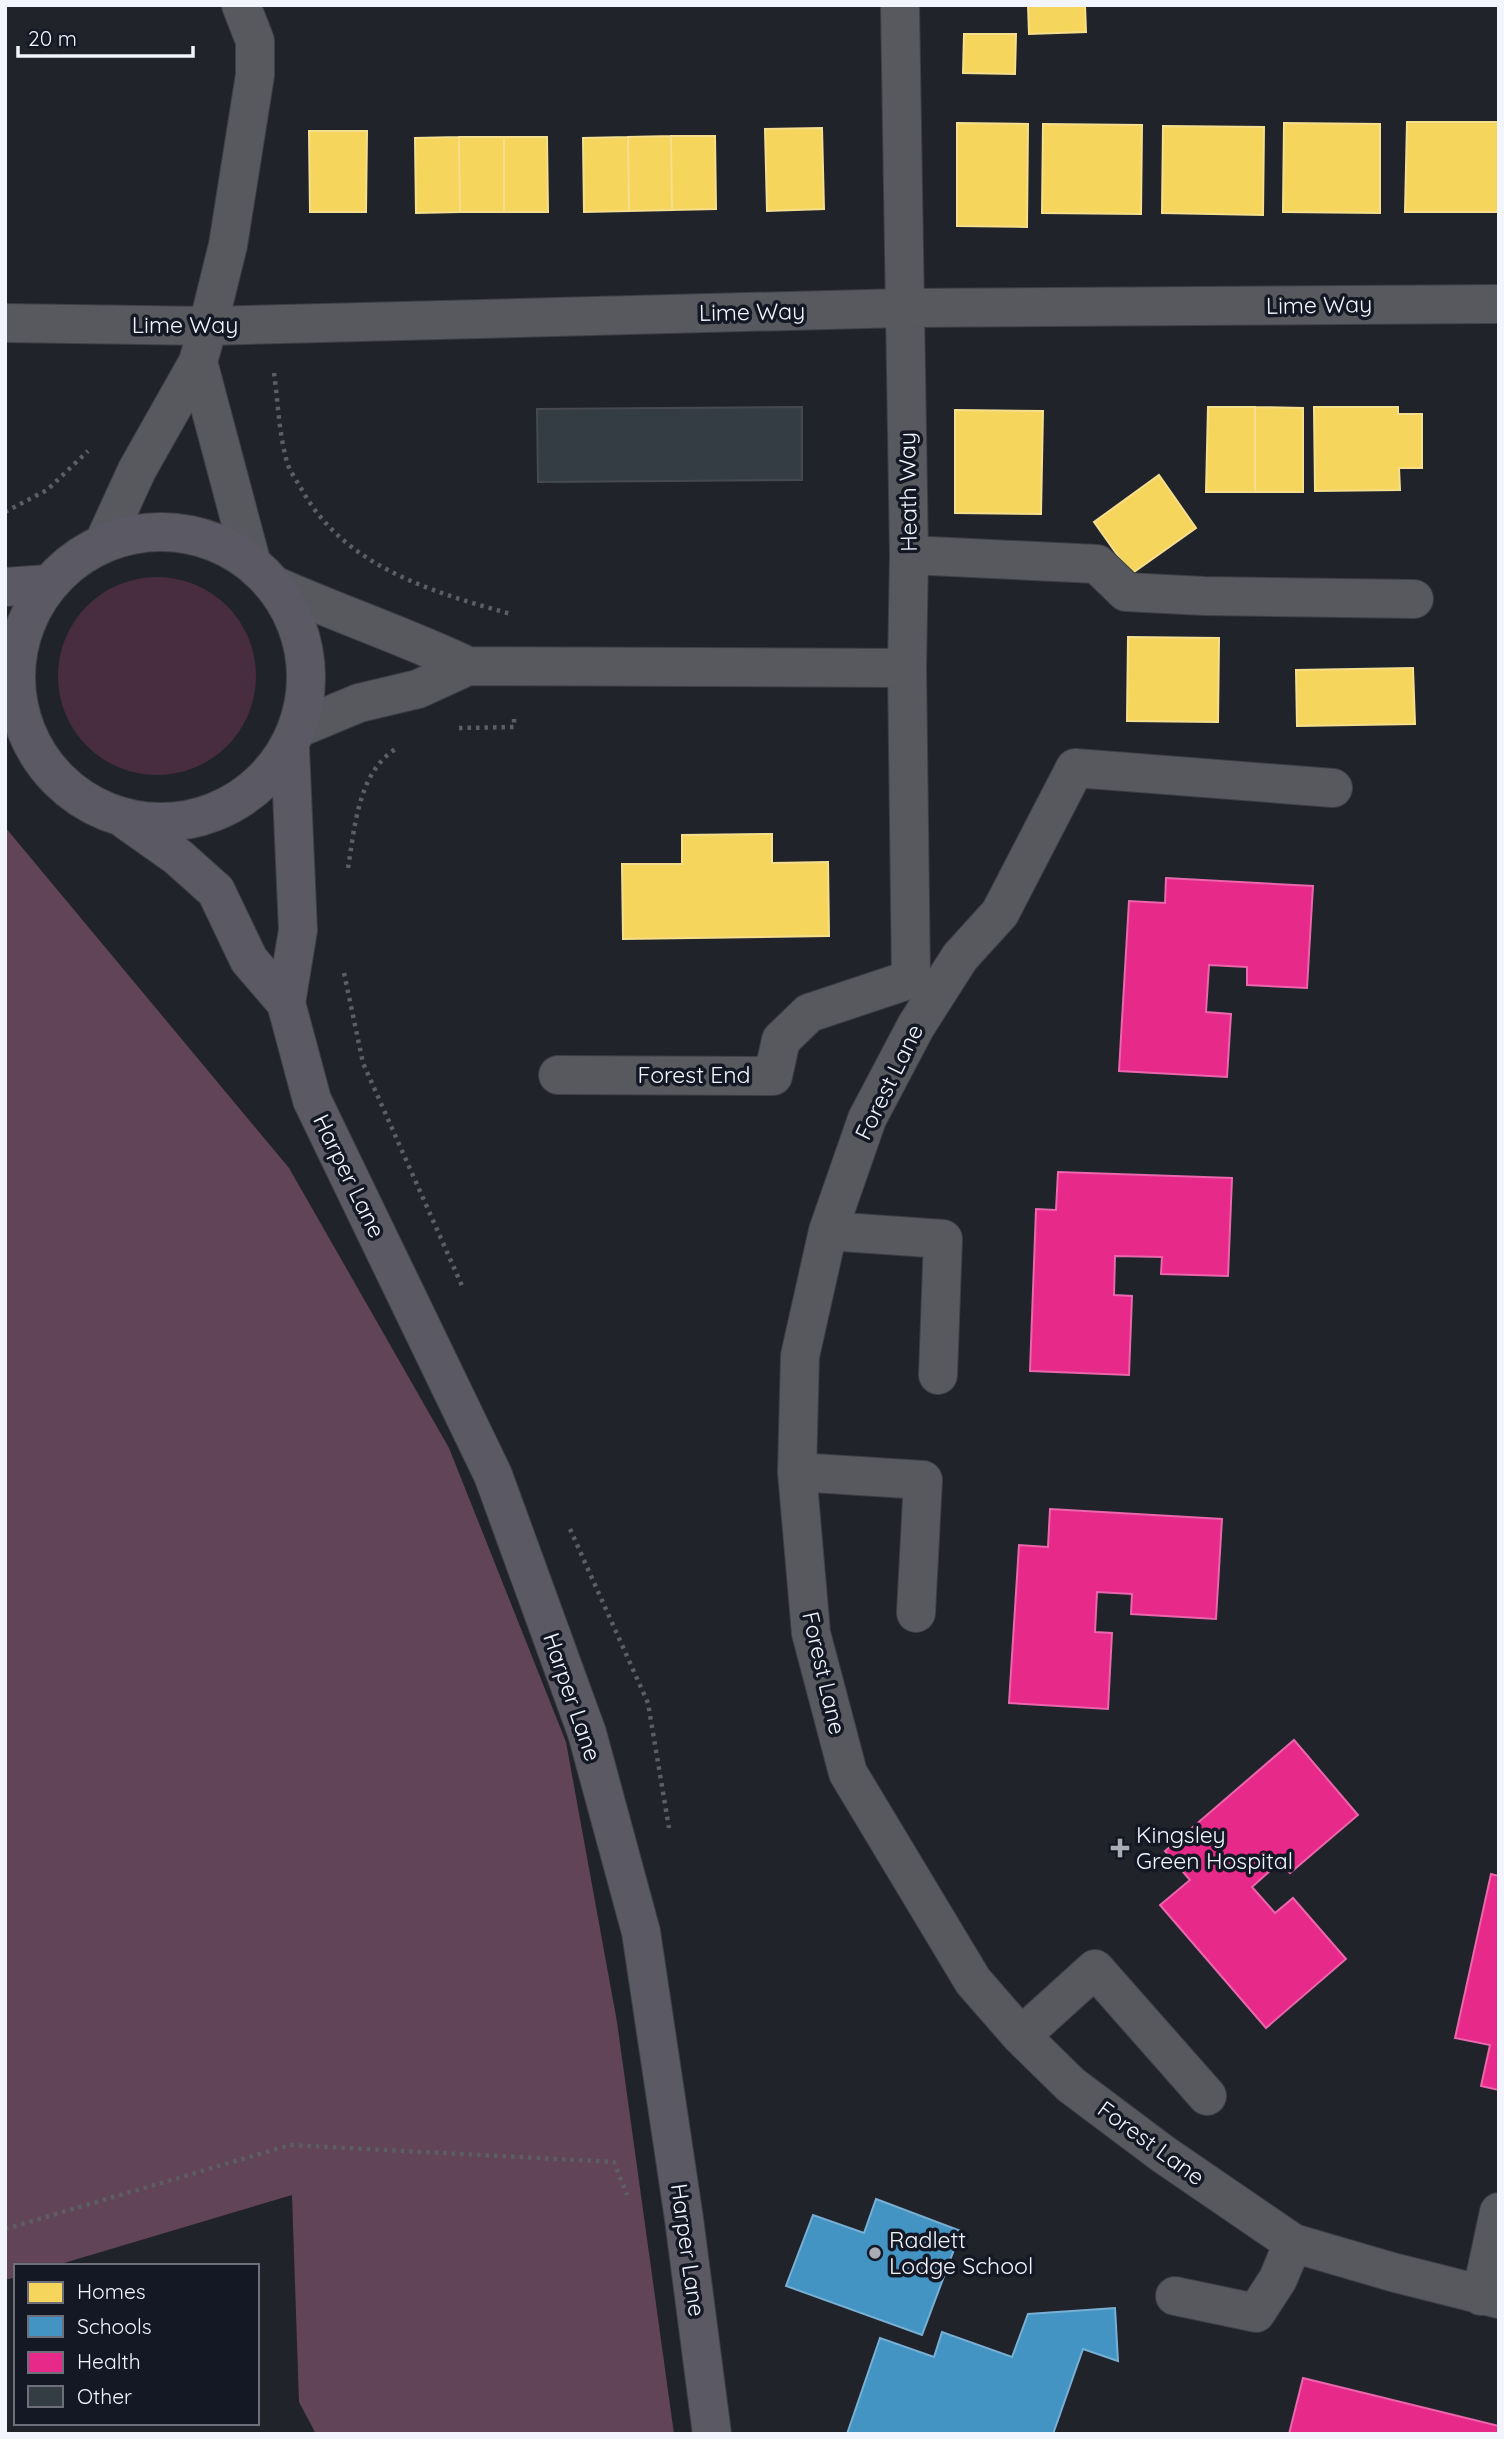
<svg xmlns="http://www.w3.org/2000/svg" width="1504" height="2439" font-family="Quicksand,sans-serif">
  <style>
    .green { fill: #482d40 }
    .forest { fill: #614458 }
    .homes { fill: #f6d55c; stroke: #f5df8d; stroke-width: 2 }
    .schools { fill: #4393c3; stroke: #78b0d5; stroke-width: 2 }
    .health { fill: #e7298a; stroke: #ea66ad; stroke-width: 2 }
    .building { fill: #343d44; stroke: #464a50; stroke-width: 2 }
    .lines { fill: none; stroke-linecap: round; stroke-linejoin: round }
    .minor-casing { stroke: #3e3f45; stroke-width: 40 }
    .major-casing { stroke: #3e3f45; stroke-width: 40 }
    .path { stroke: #5c5e63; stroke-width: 4.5; stroke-dasharray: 3.5 5; stroke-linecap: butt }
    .minor { stroke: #57595e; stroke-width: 38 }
    .major { stroke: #5b5964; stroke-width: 38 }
    .poi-dot { fill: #a9acb4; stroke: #141824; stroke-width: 2.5 }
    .labels { text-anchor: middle; stroke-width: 7; stroke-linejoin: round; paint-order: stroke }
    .street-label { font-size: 23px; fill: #f2f5fe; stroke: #141824 }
    .poi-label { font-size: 23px; fill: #f2f5fe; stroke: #141824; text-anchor: start }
  </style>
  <rect width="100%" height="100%" fill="#21232a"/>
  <path class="green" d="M58 676a99 99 0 1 1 198 0a99 99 0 1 1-198 0Z"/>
  <path class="forest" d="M 5,827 L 289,1168 L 449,1448 L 566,1742 L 617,2022 L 674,2434 L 316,2434 L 299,2402 L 292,2195 L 54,2266 L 16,2266 L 16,2277 L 5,2280 Z"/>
  <path class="homes" d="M 1028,5 L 1085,5 L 1086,32 L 1029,34 Z
    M 964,34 L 1016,34 L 1015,74 L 963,73 Z
    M 1407,122 L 1499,122 L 1499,212 L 1405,212 Z
    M 957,123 L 1028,124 L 1027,227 L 957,226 Z
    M 1284,123 L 1380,124 L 1380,213 L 1283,212 Z
    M 1043,124 L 1142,125 L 1141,214 L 1042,213 Z
    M 1163,126 L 1264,127 L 1263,215 L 1162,213 Z
    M 822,128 L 824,209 L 767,211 L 765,129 Z
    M 309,131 L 367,131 L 366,212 L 310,212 Z
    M 671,136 L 715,136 L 716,209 L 672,210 Z
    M 671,136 L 672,210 L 629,211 L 628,137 Z
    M 459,137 L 460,212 L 416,213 L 415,138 Z
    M 459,137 L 504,137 L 504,212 L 460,212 Z
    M 504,137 L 547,137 L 548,212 L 504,212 Z
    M 628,137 L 629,211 L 584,212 L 583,138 Z
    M 1208,407 L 1255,407 L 1255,492 L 1206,492 Z
    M 1255,407 L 1303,408 L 1303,492 L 1255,492 Z
    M 1314,407 L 1398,407 L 1398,414 L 1422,414 L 1422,468 L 1399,468 L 1400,490 L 1315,491 Z
    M 955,410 L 1043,411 L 1041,514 L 955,513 Z
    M 1159,475 L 1196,528 L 1131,574 L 1094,522 Z
    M 1128,637 L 1219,638 L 1218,722 L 1127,721 Z
    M 1413,668 L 1415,724 L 1297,726 L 1296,670 Z
    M 772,834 L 772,863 L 828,862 L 829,936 L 623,939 L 622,864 L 682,864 L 682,835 Z"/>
  <path class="schools" d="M 876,2199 L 961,2231 L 922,2335 L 786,2286 L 813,2215 L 864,2233 Z
    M 1115,2308 L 1118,2361 L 1083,2349 L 1053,2434 L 847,2434 L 880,2338 L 934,2357 L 942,2332 L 1012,2357 L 1028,2314 Z"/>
  <path class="health" d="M 1166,878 L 1313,886 L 1307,988 L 1247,985 L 1247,967 L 1209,965 L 1206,1012 L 1231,1014 L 1227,1077 L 1119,1071 L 1129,901 L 1165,903 Z
    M 1058,1172 L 1232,1178 L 1228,1276 L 1161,1274 L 1162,1257 L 1115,1256 L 1114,1295 L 1132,1296 L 1129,1375 L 1030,1371 L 1036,1209 L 1056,1210 Z
    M 1050,1509 L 1222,1519 L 1216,1619 L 1131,1614 L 1132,1594 L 1097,1592 L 1095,1632 L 1112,1633 L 1108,1709 L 1009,1703 L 1019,1545 L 1048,1547 Z
    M 1294,1740 L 1358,1815 L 1290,1873 L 1280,1862 L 1252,1887 L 1275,1913 L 1293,1898 L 1346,1959 L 1266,2028 L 1160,1905 L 1190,1880 L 1165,1851 Z
    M 1491,1874 L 1499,1876 L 1499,2090 L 1481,2086 L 1490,2045 L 1455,2038 Z
    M 1303,2378 L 1499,2426 L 1499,2434 L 1289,2434 Z"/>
  <path class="building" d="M 802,407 L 802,480 L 538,482 L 537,409 Z"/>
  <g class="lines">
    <g class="minor-casing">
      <path id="minor" d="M 5,323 L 208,326 L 903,308 L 1499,304
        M 198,362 L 251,561
        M 104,542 L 137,470 L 198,362 L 208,326 L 228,245 L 255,75 L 255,41 L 241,5
        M 909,555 L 1097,564 L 1126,592 L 1204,596 L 1414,599
        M 276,586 C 339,614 405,636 468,666 L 907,668
        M 299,728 L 359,703 L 418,689 L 468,666
        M 1333,788 L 1075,768 L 1000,913 L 960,957 L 916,1026 L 867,1119 L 828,1231 L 800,1356 L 797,1472 L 811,1633 L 848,1773 L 973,1981 L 1021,2036 L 1071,2085 L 1163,2154 L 1293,2243 L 1392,2272 L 1499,2299
        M 558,1075 L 773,1076 L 781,1040 L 809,1013 L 911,979 L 907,668 L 909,555 L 900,5
        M 828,1231 L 943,1239 L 938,1375
        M 797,1472 L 923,1480 L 916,1613
        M 1021,2036 L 1095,1969 L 1207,2096
        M 1175,2296 L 1256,2313 L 1278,2279 L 1293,2243
        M 1481,2296 L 1499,2212"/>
    </g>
    <g class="major-casing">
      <path id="major" d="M16 677a145 145 0 1 1 290 0a145 145 0 1 1-290 0Z
        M 5,587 L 48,584
        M 290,748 L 298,930 L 286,1003 L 312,1100 L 493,1475 L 587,1733 L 641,1932 L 684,2219 L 712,2434
        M 127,821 L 178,857 L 216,891 L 249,960 L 286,1003"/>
    </g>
    <path class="path" d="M 274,373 C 278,402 279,434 287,462 C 290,472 297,481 302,490 C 345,567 432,592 511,614
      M 5,512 L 47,490 L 88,451
      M 459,728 L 514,727 L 514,716
      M 348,868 C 355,826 358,772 397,748
      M 344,973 L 363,1063 L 463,1288
      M 570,1529 L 648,1703 L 669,1828
      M 5,2229 L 290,2145 L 614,2162 L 627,2195"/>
    <use href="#minor" class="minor"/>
    <use href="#major" class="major"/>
  </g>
  <g class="poi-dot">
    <path d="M1116.5 1837.5h7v7h7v7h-7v7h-7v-7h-7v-7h7z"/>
    <circle cx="875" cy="2253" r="7"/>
  </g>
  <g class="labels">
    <g class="street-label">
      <text transform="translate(1319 305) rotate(-1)" y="8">Lime Way</text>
      <text transform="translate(752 312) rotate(-1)" y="8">Lime Way</text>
      <text x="185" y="333">Lime Way</text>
      <text transform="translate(908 492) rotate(-91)" y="8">Heath Way</text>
      <text x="694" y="1083">Forest End</text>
      <text transform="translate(889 1082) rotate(-64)" y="8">Forest Lane</text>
      <text transform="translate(349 1176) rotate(64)" y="8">Harper Lane</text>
      <text transform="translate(824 1673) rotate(77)" y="8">Forest Lane</text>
      <text transform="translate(572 1697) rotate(71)" y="8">Harper Lane</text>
      <text transform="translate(1151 2143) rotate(36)" y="8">Forest Lane</text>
      <text transform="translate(688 2250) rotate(82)" y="8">Harper Lane</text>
    </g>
    <g class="poi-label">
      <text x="1136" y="1843">Kingsley<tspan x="1136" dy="26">Green Hospital</tspan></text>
      <text x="889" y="2248">Radlett<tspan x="889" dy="26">Lodge School</tspan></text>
    </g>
  </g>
  <rect width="1504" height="2439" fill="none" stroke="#f2f5fe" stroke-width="14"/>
  <rect x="14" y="2264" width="245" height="161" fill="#141824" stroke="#6d707b" stroke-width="2"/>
  <rect x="28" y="2282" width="35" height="21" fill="#f6d55c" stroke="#6d707b" stroke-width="2"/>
  <text x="77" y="2299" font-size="21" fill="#f2f5fe">Homes</text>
  <rect x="28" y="2316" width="35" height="21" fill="#4393c3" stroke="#6d707b" stroke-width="2"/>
  <text x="77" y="2334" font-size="21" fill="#f2f5fe">Schools</text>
  <rect x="28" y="2352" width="35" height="21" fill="#e7298a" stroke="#6d707b" stroke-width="2"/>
  <text x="77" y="2369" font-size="21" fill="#f2f5fe">Health</text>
  <rect x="28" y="2386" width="35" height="21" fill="#343d44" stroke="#6d707b" stroke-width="2"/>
  <text x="77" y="2404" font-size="21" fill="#f2f5fe">Other</text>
  <path d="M18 46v10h175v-10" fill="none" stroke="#f2f5fe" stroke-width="3.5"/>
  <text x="28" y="46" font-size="21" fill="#f2f5fe" stroke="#141824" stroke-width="5" paint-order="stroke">20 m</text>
</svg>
